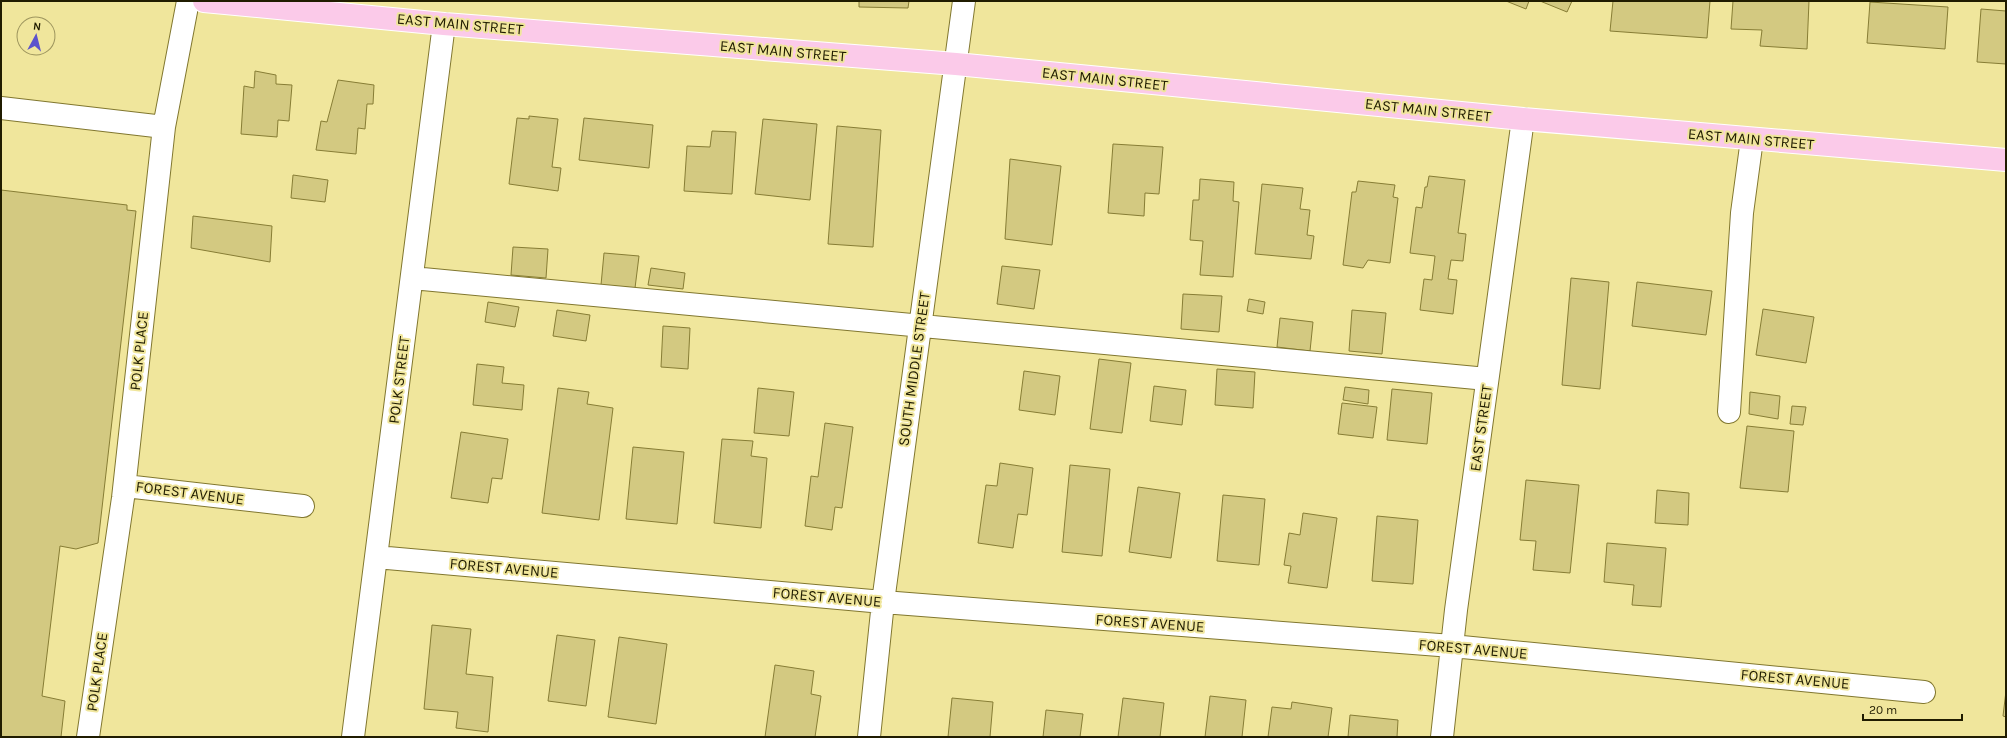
<svg xmlns="http://www.w3.org/2000/svg" width="2007" height="738" font-family="Karla,sans-serif">
  <style>
    .building { fill: #d3c981; stroke: #877d35 }
    .lines { fill: none; stroke-linecap: round; stroke-linejoin: round }
    .minor-casing { stroke: #81772f; stroke-width: 24 }
    .major-casing { stroke: #fff; stroke-width: 24 }
    .minor { stroke: #fff; stroke-width: 22 }
    .major { stroke: #fbcae9; stroke-width: 22 }
    .labels { text-anchor: middle; stroke-width: 4; stroke-linejoin: round; paint-order: stroke }
    .street-label { font-size: 15px; fill: #201c00; stroke: #f0e69c }
  </style>
  <rect width="100%" height="100%" fill="#f0e69c"/>
  <path class="building" d="M 859,1 L 909,1 L 908,8 L 859,7 Z
    M 1506,1 L 1529,1 L 1526,9 Z
    M 1540,1 L 1572,1 L 1567,12 Z
    M 1613,1 L 1710,1 L 1707,38 L 1610,31 Z
    M 1733,1 L 1809,1 L 1807,49 L 1760,46 L 1762,30 L 1731,29 Z
    M 1870,2 L 1948,7 L 1945,49 L 1867,43 Z
    M 1981,9 L 2006,11 L 2006,64 L 1977,62 Z
    M 255,71 L 276,75 L 276,84 L 292,85 L 289,121 L 278,120 L 277,137 L 241,134 L 244,86 L 254,88 Z
    M 338,80 L 374,85 L 373,104 L 367,104 L 365,129 L 358,128 L 356,154 L 316,150 L 321,121 L 327,122 Z
    M 529,116 L 558,119 L 552,167 L 561,168 L 558,191 L 509,184 L 517,118 L 529,119 Z
    M 584,118 L 653,125 L 649,168 L 579,160 Z
    M 763,119 L 817,124 L 810,200 L 755,194 Z
    M 837,126 L 881,130 L 873,247 L 828,244 Z
    M 712,131 L 736,132 L 732,194 L 684,191 L 687,146 L 710,147 Z
    M 1113,144 L 1163,147 L 1159,194 L 1145,193 L 1144,216 L 1108,213 Z
    M 1010,159 L 1061,166 L 1052,245 L 1005,239 Z
    M 293,175 L 328,180 L 325,202 L 291,198 Z
    M 1429,176 L 1465,180 L 1458,233 L 1466,234 L 1463,261 L 1451,260 L 1448,279 L 1457,280 L 1453,314 L 1420,310 L 1424,279 L 1432,280 L 1435,256 L 1410,253 L 1416,207 L 1422,208 L 1425,187 L 1427,187 Z
    M 1200,179 L 1234,182 L 1233,201 L 1239,202 L 1233,277 L 1200,275 L 1203,241 L 1190,240 L 1193,200 L 1199,200 Z
    M 1358,181 L 1395,185 L 1393,197 L 1398,198 L 1390,263 L 1368,260 L 1363,268 L 1343,265 L 1352,192 L 1356,192 Z
    M 1262,184 L 1303,188 L 1300,209 L 1310,210 L 1307,235 L 1314,236 L 1311,259 L 1255,254 Z
    M 1,190 L 127,205 L 127,210 L 136,211 L 98,543 L 76,549 L 60,546 L 42,696 L 65,701 L 61,737 L 1,737 Z
    M 193,216 L 272,226 L 270,262 L 191,248 Z
    M 513,247 L 548,249 L 546,278 L 511,275 Z
    M 604,253 L 639,256 L 635,288 L 601,285 Z
    M 1002,266 L 1040,270 L 1034,309 L 997,304 Z
    M 651,268 L 685,273 L 683,289 L 648,285 Z
    M 1571,278 L 1609,282 L 1600,389 L 1562,385 Z
    M 1637,282 L 1712,291 L 1706,335 L 1632,326 Z
    M 1183,294 L 1222,296 L 1219,332 L 1181,329 Z
    M 1249,299 L 1265,302 L 1263,314 L 1247,311 Z
    M 488,302 L 519,307 L 515,327 L 485,322 Z
    M 1763,309 L 1814,317 L 1806,363 L 1756,355 Z
    M 557,310 L 590,315 L 586,341 L 553,336 Z
    M 1352,310 L 1386,313 L 1382,354 L 1349,351 Z
    M 1280,318 L 1313,322 L 1310,351 L 1277,347 Z
    M 663,326 L 690,328 L 688,369 L 661,367 Z
    M 1099,359 L 1131,363 L 1122,433 L 1090,429 Z
    M 477,364 L 504,367 L 502,383 L 524,385 L 522,410 L 473,405 Z
    M 1217,369 L 1255,372 L 1253,408 L 1215,405 Z
    M 1024,371 L 1060,376 L 1055,415 L 1019,410 Z
    M 1154,386 L 1186,390 L 1182,425 L 1150,421 Z
    M 1345,387 L 1369,390 L 1368,404 L 1343,400 Z
    M 558,388 L 589,392 L 587,404 L 613,408 L 599,520 L 542,513 Z
    M 758,388 L 794,392 L 789,436 L 754,433 Z
    M 1392,389 L 1432,393 L 1427,444 L 1387,440 Z
    M 1750,392 L 1780,396 L 1778,419 L 1749,414 Z
    M 1342,403 L 1377,407 L 1373,438 L 1338,434 Z
    M 1792,406 L 1806,407 L 1803,425 L 1790,424 Z
    M 825,423 L 853,427 L 842,508 L 835,507 L 832,530 L 805,526 L 811,476 L 818,477 Z
    M 1747,426 L 1794,431 L 1788,492 L 1740,488 Z
    M 461,432 L 508,439 L 502,479 L 492,478 L 488,503 L 451,498 Z
    M 722,439 L 753,441 L 751,456 L 767,458 L 761,528 L 714,523 Z
    M 633,447 L 684,452 L 677,524 L 626,519 Z
    M 1000,463 L 1033,468 L 1027,515 L 1018,514 L 1013,548 L 978,543 L 986,485 L 997,486 Z
    M 1070,465 L 1110,469 L 1102,556 L 1062,552 Z
    M 1526,480 L 1579,485 L 1570,573 L 1533,570 L 1536,541 L 1520,540 Z
    M 1138,487 L 1180,493 L 1171,558 L 1129,552 Z
    M 1657,490 L 1689,493 L 1688,525 L 1655,523 Z
    M 1223,495 L 1265,499 L 1259,565 L 1217,561 Z
    M 1303,513 L 1337,518 L 1327,588 L 1288,583 L 1291,566 L 1284,565 L 1289,533 L 1300,535 Z
    M 1377,516 L 1418,520 L 1413,584 L 1372,581 Z
    M 1607,543 L 1666,548 L 1661,607 L 1632,605 L 1634,585 L 1604,582 Z
    M 432,625 L 471,629 L 466,674 L 493,677 L 488,732 L 456,728 L 458,712 L 424,709 Z
    M 557,635 L 595,640 L 586,706 L 548,701 Z
    M 619,637 L 667,644 L 656,724 L 608,717 Z
    M 775,665 L 814,671 L 811,694 L 821,696 L 815,737 L 765,737 Z
    M 2006,691 L 2006,717 L 2003,716 Z
    M 1210,696 L 1246,700 L 1242,737 L 1205,737 Z
    M 952,698 L 993,702 L 990,737 L 948,737 Z
    M 1123,698 L 1164,703 L 1160,737 L 1118,737 Z
    M 1292,702 L 1332,708 L 1328,737 L 1268,737 L 1272,707 L 1291,709 Z
    M 1046,710 L 1083,714 L 1080,737 L 1043,737 Z
    M 1350,715 L 1398,720 L 1397,737 L 1348,737 Z"/>
  <g class="lines">
    <g class="minor-casing">
      <path id="minor" d="M 1,108 L 164,127
        M 412,278 L 1487,379
        M 1729,412 L 1742,213 L 1752,139
        M 125,486 L 303,506
        M 376,557 L 883,602 L 1452,646 L 1924,692
        M 88,737 L 123,498 L 164,127 L 188,1
        M 353,737 L 444,24
        M 869,737 L 883,602 L 964,1
        M 1442,737 L 1456,610 L 1523,119"/>
    </g>
    <g class="major-casing">
      <path id="major" d="M 204,1 L 444,24 L 956,64 L 1523,119 L 2006,160"/>
    </g>
    <use href="#minor" class="minor"/>
    <use href="#major" class="major"/>
  </g>
  <g class="labels">
    <g class="street-label">
      <text transform="translate(460 24) rotate(5)" y="5">EAST MAIN STREET</text>
      <text transform="translate(783 51) rotate(5)" y="5">EAST MAIN STREET</text>
      <text transform="translate(1105 79) rotate(6)" y="5">EAST MAIN STREET</text>
      <text transform="translate(1428 110) rotate(6)" y="5">EAST MAIN STREET</text>
      <text transform="translate(1751 139) rotate(5)" y="5">EAST MAIN STREET</text>
      <text transform="translate(139 351) rotate(-84)" y="5">POLK PLACE</text>
      <text transform="translate(914 369) rotate(-82)" y="5">SOUTH MIDDLE STREET</text>
      <text transform="translate(399 380) rotate(-83)" y="5">POLK STREET</text>
      <text transform="translate(1481 428) rotate(-82)" y="5">EAST STREET</text>
      <text transform="translate(190 493) rotate(7)" y="5">FOREST AVENUE</text>
      <text transform="translate(504 568) rotate(5)" y="5">FOREST AVENUE</text>
      <text transform="translate(827 597) rotate(5)" y="5">FOREST AVENUE</text>
      <text transform="translate(1150 623) rotate(4)" y="5">FOREST AVENUE</text>
      <text transform="translate(1473 649) rotate(5)" y="5">FOREST AVENUE</text>
      <text transform="translate(97 672) rotate(-82)" y="5">POLK PLACE</text>
      <text transform="translate(1795 679) rotate(5)" y="5">FOREST AVENUE</text>
    </g>
  </g>
  <rect width="2007" height="738" fill="none" stroke="#201c00" stroke-width="4"/>
  <g transform="translate(36 36) rotate(7)"><circle r="19" fill="#f0e69c" stroke="#9d955e"/>
  <path d="M0-3L7 15L0 10L-7 15Z" fill="#5c53cc"/>
  <text y="-6" font-size="11" font-weight="bold" text-anchor="middle" fill="#201c00">N</text>
  </g>
  <path d="M1863 714v6h99v-6" fill="none" stroke="#201c00" stroke-width="2"/>
  <text x="1869" y="714" font-size="12" fill="#201c00" stroke="#f0e69c" stroke-width="3" paint-order="stroke">20 m</text>
</svg>
